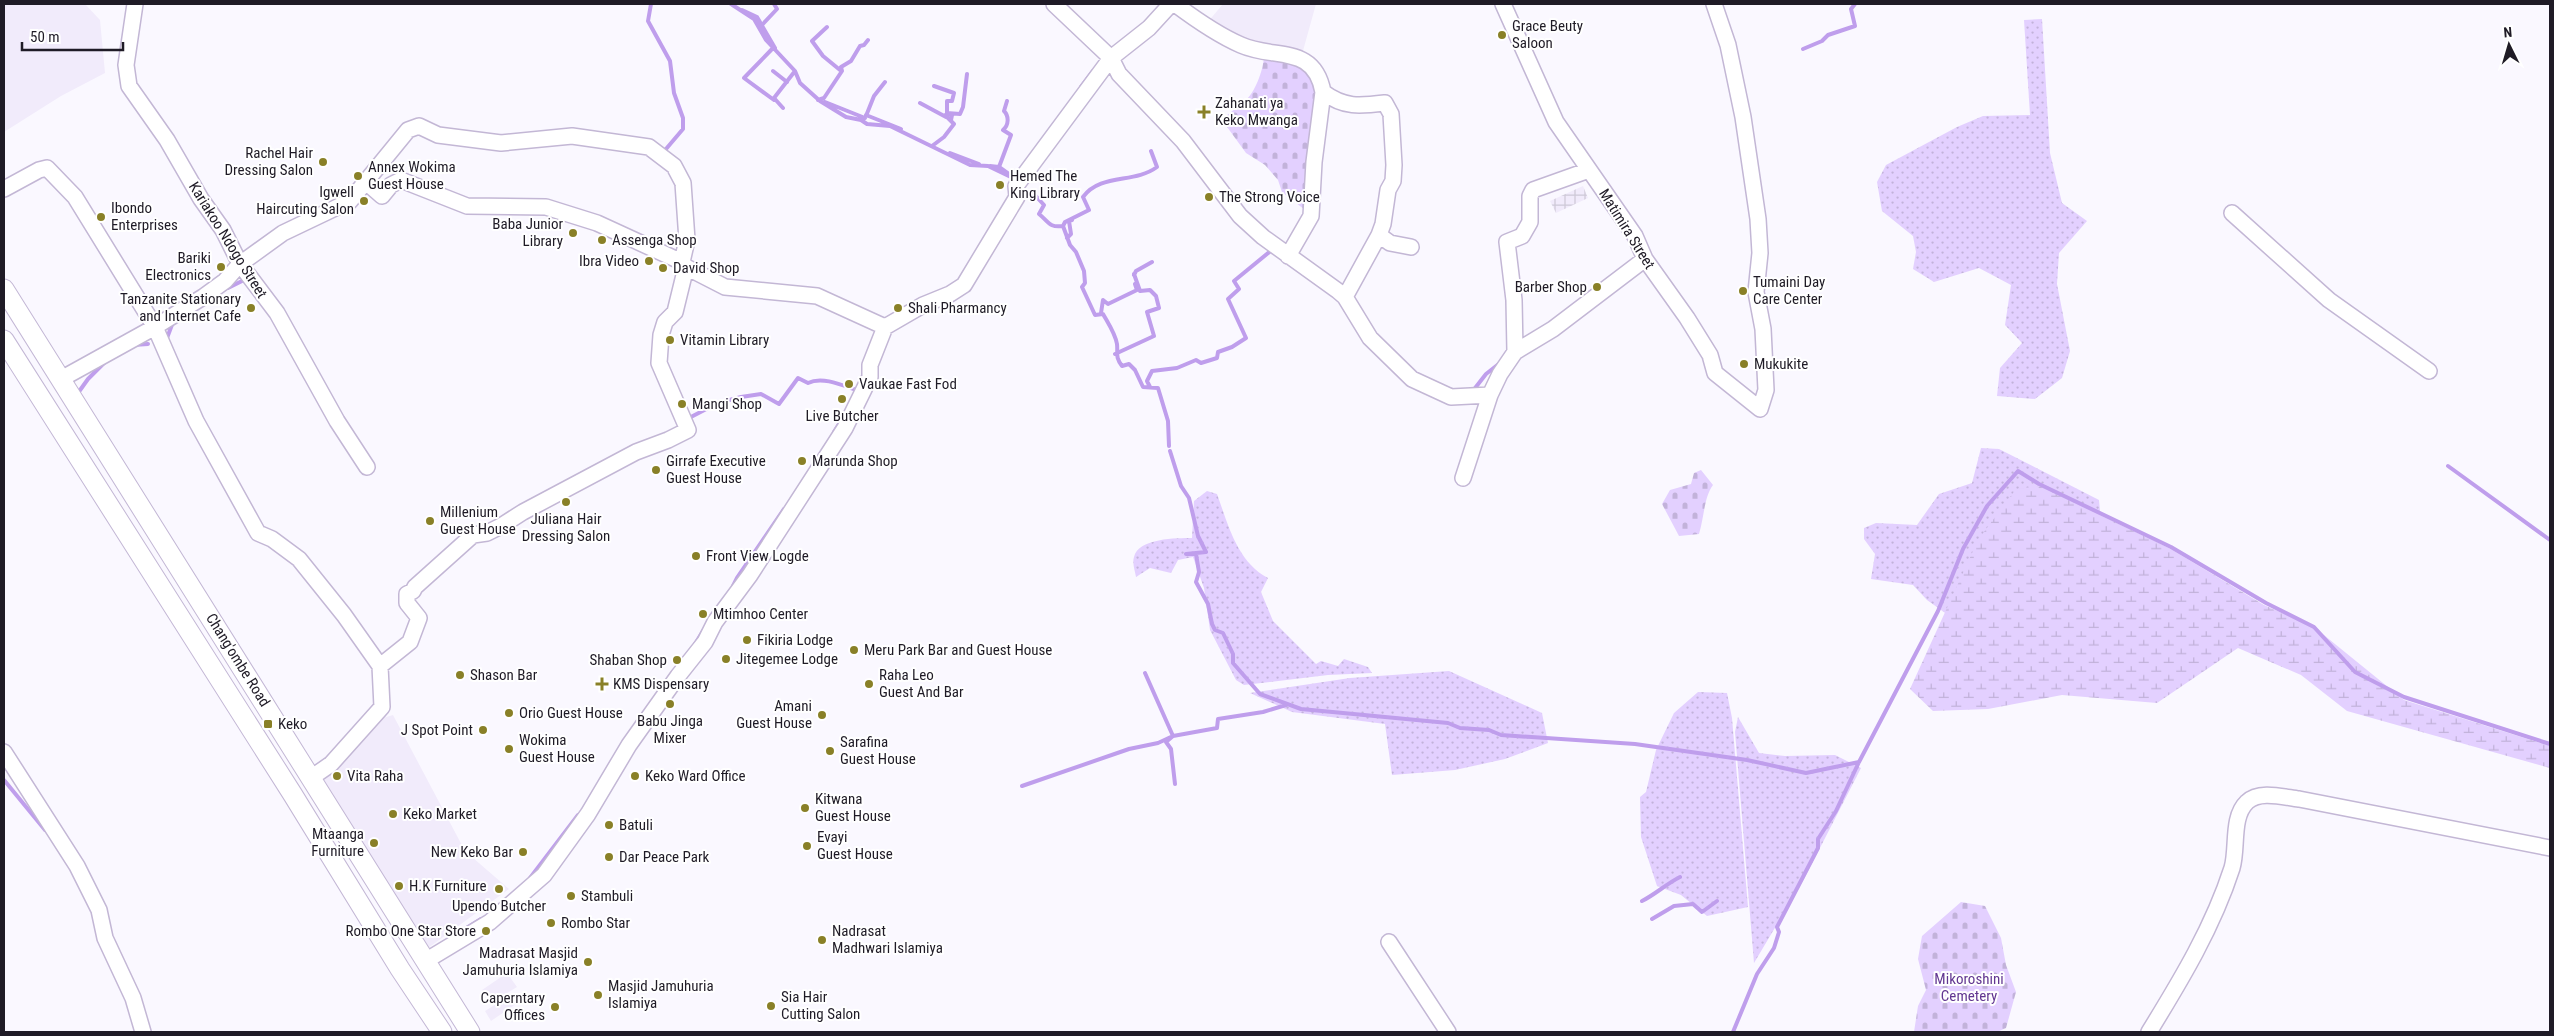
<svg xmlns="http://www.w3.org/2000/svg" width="2554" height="1036" font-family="'Roboto Condensed',sans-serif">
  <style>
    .built { fill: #f1ebfb }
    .industrial { fill: url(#industrial-grid) }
    .grass { fill: url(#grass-dots) }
    .wetland { fill: url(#wetland-marsh) }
    .cemetery { fill: url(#cemetery-stones) }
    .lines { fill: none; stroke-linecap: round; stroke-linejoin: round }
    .stream { stroke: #bf9eec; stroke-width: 4 }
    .minor-casing { stroke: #c3b7d5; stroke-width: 18 }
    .major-casing { stroke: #c3b7d5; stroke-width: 21 }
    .minor { stroke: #fff; stroke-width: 15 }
    .major { stroke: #fff; stroke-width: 19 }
    .poi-dot { fill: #898027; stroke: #fff; stroke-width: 2 }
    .labels { text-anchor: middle; stroke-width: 4; stroke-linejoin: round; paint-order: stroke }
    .poi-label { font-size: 15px; fill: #1f1b26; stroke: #fff; text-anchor: start }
    .street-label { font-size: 15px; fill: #1f1b26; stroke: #fff }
    .park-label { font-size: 15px; fill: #623691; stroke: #fff }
  </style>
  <defs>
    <pattern id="industrial-grid" width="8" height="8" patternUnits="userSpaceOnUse" patternTransform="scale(1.25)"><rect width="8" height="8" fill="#f1ebfb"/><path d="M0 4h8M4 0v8" fill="none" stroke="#cec9d7"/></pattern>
    <pattern id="grass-dots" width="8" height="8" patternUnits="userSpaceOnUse" patternTransform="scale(1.25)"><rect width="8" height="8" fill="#e3d0ff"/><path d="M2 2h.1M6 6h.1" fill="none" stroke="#c2b2da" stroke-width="1.8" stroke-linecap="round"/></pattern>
    <pattern id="wetland-marsh" width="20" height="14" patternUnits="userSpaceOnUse" patternTransform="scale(1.25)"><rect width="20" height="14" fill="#e3d0ff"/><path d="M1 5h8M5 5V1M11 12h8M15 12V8" fill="none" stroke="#c2b2da"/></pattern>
    <pattern id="cemetery-stones" width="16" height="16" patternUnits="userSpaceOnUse" patternTransform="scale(1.25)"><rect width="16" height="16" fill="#e3d0ff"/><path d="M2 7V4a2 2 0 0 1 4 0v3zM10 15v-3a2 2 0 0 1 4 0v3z" fill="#c2b2da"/></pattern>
  </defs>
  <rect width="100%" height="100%" fill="#faf8ff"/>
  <path class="built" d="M 4,4 L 85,4 L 100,20 L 105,73 L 61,96 L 4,132 Z
    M 1223,4 L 1316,4 L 1301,58 L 1246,43 L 1207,23 Z
    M 393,715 L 465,851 L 509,889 L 424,951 L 318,778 L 376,720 Z
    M 507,973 L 517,987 L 489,1004 L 482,990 Z
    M 511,995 L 516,1004 L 491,1021 L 485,1011 Z"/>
  <path class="industrial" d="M 1583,186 L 1588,198 L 1556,213 L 1550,201 Z"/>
  <path class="grass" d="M 2042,19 L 2050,153 L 2062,203 L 2087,221 L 2059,253 L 2057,284 L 2070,351 L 2062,378 L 2035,399 L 1997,396 L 2000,368 L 2022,343 L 2005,325 L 2011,285 L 1979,268 L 1934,282 L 1913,269 L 1916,252 L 1913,236 L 1882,211 L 1877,182 L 1886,165 L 1957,127 L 1983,116 L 2030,115 L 2024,20 Z
    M 1981,448 L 1999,449 L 2099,500 L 2109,610 L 1955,620 L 1927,600 L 1913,585 L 1871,579 L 1875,554 L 1864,539 L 1864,528 L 1876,523 L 1917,525 L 1939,494 L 1972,483 Z
    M 1207,491 L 1217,494 C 1228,524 1237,562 1268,578 L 1261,592 L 1273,621 L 1316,664 L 1321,661 L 1338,666 L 1344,659 L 1368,667 L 1372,673 L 1328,675 L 1244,685 L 1236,680 L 1210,630 L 1204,588 L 1193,557 L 1178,560 L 1171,573 L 1150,568 L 1136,577 C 1135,571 1132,563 1134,557 C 1138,538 1177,538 1192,538 L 1194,501 Z
    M 1449,671 L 1542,713 L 1548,743 L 1505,759 L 1455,770 L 1392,775 L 1385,724 L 1292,712 L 1250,693 L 1350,678 Z
    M 1698,692 L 1727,693 L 1732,718 L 1748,907 L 1707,916 L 1681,895 L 1657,886 L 1641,837 L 1640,797 L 1646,792 L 1656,750 L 1674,713 Z
    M 1738,717 L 1759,753 L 1785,756 L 1835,755 L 1861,768 L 1804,879 L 1754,963 L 1735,732 Z"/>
  <path class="wetland" d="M 2039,486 L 2169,548 L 2264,605 L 2314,627 L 2404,700 L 2550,746 L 2550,768 L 2347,711 L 2301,675 L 2238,648 L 2157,703 L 2062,695 L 1988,709 L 1933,711 L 1910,689 L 1978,540 L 2016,489 Z"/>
  <path class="cemetery" d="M 1264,57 L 1309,68 L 1318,94 L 1309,213 L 1282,192 L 1278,180 L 1265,165 L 1246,153 L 1222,120 C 1229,113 1236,108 1244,102 C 1255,93 1263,71 1264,57 Z
    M 1701,470 L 1713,485 C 1704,497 1704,518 1699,534 L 1679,536 L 1662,504 L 1670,490 L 1691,484 L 1694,473 Z
    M 1961,902 L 1985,906 L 2001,938 L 2006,965 L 2016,992 L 2006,1028 L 1997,1032 L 1914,1032 L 1918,1006 L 1926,990 L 1918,959 L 1922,936 Z"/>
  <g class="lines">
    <path class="stream" d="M 651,4 L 648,21 L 670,61 L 674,93 L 683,118 L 683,129 L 666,149
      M 731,4 L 754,19 L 766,40 L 795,71 L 800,83 L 820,101 L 846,117 L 861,120 L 867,124 L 890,126 L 970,165 L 988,166 L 1015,179
      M 742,10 L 757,17 L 775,48
      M 762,25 L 777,9 L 774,4
      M 827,27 L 812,41 L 823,56 L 840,70
      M 1803,49 L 1822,41 L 1828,35 L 1855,26 L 1851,9 L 1855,4
      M 773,71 L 787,82
      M 934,86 L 954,93 L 952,101 L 947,101 L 947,113
      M 1081,87 L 1093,71
      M 774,100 L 744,78 L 774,47
      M 818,100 L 824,98 L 842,71 L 841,67 L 851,61 L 860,46 L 864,45 L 868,40
      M 825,102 L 865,118
      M 920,103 L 946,117
      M 783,108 L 774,98 L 795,71
      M 866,115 L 901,129
      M 866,116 L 874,96 L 885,82
      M 932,146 L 944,137 L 954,124 L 945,115 L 951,120 L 952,115 L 947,113 L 960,114 L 963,107 L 967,74
      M 950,153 L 979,164
      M 990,166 L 999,167 L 1013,177
      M 999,167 L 1011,135 L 1003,130 C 1009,125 1009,116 1004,111 L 1007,101
      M 1022,192 L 1024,194 L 1034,194 L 1044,205 L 1039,214 C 1049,222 1049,228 1063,226 L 1070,245 L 1076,252 L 1084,271 L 1085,283 L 1082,287 L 1095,315 L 1103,314 C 1108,323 1115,333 1117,344 C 1118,354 1115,357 1122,366 L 1129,364 L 1135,370 L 1143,387 L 1158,388 L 1168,421 L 1169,446
      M 1063,226 L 1065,222 L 1089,210 L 1083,197 C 1101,173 1134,184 1157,167 L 1151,151
      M 1067,238 L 1071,234 L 1069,221 L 1072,220
      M 1134,275 L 1136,271 L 1152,262
      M 228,288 L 246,279
      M 1101,313 L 1103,300 L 1108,304 L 1137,290 L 1135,284
      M 167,338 L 173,322
      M 133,345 L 148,344
      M 1115,354 L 1154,336 L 1147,312 L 1159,308 L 1156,296 L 1150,290 L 1140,291 L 1134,274
      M 1150,387 L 1147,381 L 1152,371 L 1177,368 L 1196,360 L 1201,363 L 1217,358 L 1218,352 L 1232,347 L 1246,338 L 1228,299 L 1239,289 L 1234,281 L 1273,249
      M 1472,392 L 1486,374 L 1500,363
      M 78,393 L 88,379 L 104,363
      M 687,419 L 718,403 L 741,397 L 761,394 L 779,404 L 798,378 L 808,383 C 822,376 842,385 856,390
      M 834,432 L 842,419
      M 1170,451 L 1181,486 L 1189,498 L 1198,536 L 1206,552 L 1186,554 L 1196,554 L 1199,572 L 1196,582 L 1208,604 L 1212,624 L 1215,630 L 1223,633 L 1233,654 L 1233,663 L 1260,694 L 1301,709 L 1448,723 L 1460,728 L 1489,730 L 1501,735 L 1635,744 L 1747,760 L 1806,773 L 1859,762
      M 2448,466 L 2550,540
      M 733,586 L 737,578 L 784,509
      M 695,644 L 703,631
      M 4,780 L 45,830
      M 1175,784 L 1171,749 L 1166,742 L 1173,736 L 1217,728 L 1218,719 L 1263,712 L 1286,705
      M 1022,786 L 1129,749 L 1158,743 L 1173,736 L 1145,673
      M 530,878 L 578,815
      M 1642,901 C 1656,894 1666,884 1680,877
      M 1652,919 L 1674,906 L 1693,904 L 1702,912 L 1717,901
      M 457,934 L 481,919
      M 1733,1032 L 1757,974 L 1774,948 L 1779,932 L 1777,927 L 1818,848 L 1818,839 L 1836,811 L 1859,762 L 1938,611 L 1963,549 L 1987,506 L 2018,471 L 2039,484 L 2171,547 L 2266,603 L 2314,627 L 2355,672 L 2404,697 L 2550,744"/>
    <g class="minor-casing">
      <path id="minor" d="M 135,4 L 126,65 L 129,86 L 167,140 L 201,199 L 223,230 L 240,264 L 277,313 L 337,421 L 367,467
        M 1054,4 L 1111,58 L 1119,74 L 1183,141 L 1240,216 L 1263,237 L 1338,291 L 1345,297 L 1370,338 L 1412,379 L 1451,397 L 1490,395
        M 1175,4 C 1195,19 1218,35 1241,45 C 1275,60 1314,44 1323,92 C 1344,108 1360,106 1385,103 L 1391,114 L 1394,165 L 1393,181 L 1388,190 L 1383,224 L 1379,235 L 1390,243 L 1411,247
        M 1503,4 L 1556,122 L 1635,236 L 1645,259 L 1687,318 L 1710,355 L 1715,373 L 1760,409 L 1766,390 L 1763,329 L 1756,292 L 1760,253 L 1758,219 L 1743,117 L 1728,45 L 1714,4
        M 366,182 L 382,196 L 391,185 L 401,180 L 467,206 L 546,207 L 597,223 L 682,262 L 686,267 L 725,287 L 817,296 L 885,327
        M 4,189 L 39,170 L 47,168 L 75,197 L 155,327 L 196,421 L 258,533 L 272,539 L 299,559 L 344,615 L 380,666 L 382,707 L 331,764 L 318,773
        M 2232,213 L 2329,300 L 2429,371
        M 1288,256 L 1311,216 L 1314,162 L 1323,92
        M 1345,297 L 1379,235
        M 1515,352 L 1514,300 L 1507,242 L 1522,236 L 1530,222 L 1530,196 L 1533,190 L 1589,170
        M 61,379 L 155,327 L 203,297 L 225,281 L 240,264 L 283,233 L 350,201 L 408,130 L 419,126 L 438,135 L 501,143 L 572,136 L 649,147 L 674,166 L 683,183 L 687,240 L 682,262
        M 1463,478 L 1490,395 L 1500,374 L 1515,352 L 1553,329 L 1645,259
        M 380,666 L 410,642 L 419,618 L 407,603 L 407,594 L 413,591 L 415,587 L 473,535 L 487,533 L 501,526 L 523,512 L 636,452 L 668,440 L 688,430 L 659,363 L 661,335 L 665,322 L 675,312 L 686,267
        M 4,752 L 77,866 L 99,910 L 105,938 L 133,998 L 143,1032
        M 1389,942 L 1448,1032
        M 427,960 L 490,922 L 544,875 L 588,814 L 629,745 L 678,676 L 705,642 L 715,622 L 750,575 L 845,428 L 870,377 L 870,365 L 885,327 L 923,305 L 950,294 L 964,285 L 1017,197 L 1016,186 L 1111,58 L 1149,28 L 1171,4
        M 2149,1032 C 2181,980 2213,927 2232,868 C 2238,848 2231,817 2247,802 C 2259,790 2283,797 2299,799 L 2550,848"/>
    </g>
    <g class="major-casing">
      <path id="major" d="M 4,289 L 470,1032
        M 4,340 L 293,795 L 400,969 L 442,1032"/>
    </g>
    <use href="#minor" class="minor"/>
    <use href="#major" class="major"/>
  </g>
  <g class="poi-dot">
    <circle cx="1502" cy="35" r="5"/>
    <path d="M1201.5 104.5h5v5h5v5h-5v5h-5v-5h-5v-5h5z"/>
    <circle cx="323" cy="162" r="5"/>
    <circle cx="358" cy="176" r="5"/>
    <circle cx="1000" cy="185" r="5"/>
    <circle cx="1209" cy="197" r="5"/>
    <circle cx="364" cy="201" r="5"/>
    <circle cx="101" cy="217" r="5"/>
    <circle cx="573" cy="233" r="5"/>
    <circle cx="602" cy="240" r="5"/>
    <circle cx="649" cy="261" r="5"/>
    <circle cx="221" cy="267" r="5"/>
    <circle cx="663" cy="268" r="5"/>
    <circle cx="1597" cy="287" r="5"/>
    <circle cx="1743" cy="291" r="5"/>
    <circle cx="251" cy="308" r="5"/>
    <circle cx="898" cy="308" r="5"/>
    <circle cx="670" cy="340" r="5"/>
    <circle cx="1744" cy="364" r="5"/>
    <circle cx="849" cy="384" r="5"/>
    <circle cx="842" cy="399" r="5"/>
    <circle cx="682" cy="404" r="5"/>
    <circle cx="802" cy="461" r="5"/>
    <circle cx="656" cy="470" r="5"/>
    <circle cx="566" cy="502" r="5"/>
    <circle cx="430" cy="521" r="5"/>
    <circle cx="696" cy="556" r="5"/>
    <circle cx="703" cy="614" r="5"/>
    <circle cx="747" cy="640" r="5"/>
    <circle cx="854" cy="650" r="5"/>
    <circle cx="726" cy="659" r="5"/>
    <circle cx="677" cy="660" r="5"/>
    <circle cx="460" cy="675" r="5"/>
    <path d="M599.5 676.5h5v5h5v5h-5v5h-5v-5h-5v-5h5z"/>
    <circle cx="869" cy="684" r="5"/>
    <circle cx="670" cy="704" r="5"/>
    <circle cx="509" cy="713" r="5"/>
    <circle cx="822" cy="715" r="5"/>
    <rect x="263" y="719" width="10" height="10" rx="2.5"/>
    <circle cx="483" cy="730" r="5"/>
    <circle cx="509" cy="749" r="5"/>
    <circle cx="830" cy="751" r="5"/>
    <circle cx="337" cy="776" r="5"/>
    <circle cx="635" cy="776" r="5"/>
    <circle cx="805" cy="808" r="5"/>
    <circle cx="393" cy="814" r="5"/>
    <circle cx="609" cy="825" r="5"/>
    <circle cx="374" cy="843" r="5"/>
    <circle cx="807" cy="846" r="5"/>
    <circle cx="523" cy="852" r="5"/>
    <circle cx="609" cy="857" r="5"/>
    <circle cx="399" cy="886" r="5"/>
    <circle cx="499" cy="889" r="5"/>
    <circle cx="571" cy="896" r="5"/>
    <circle cx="551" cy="923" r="5"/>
    <circle cx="486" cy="931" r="5"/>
    <circle cx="822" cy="940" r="5"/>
    <circle cx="588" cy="962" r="5"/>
    <circle cx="598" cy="995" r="5"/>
    <circle cx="771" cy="1006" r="5"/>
    <circle cx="555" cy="1007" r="5"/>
  </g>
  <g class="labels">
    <g class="poi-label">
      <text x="1512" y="31">Grace Beuty<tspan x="1512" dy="17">Saloon</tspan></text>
      <text x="1215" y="108">Zahanati ya<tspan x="1215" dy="17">Keko Mwanga</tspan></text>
      <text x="313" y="158" text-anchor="end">Rachel Hair<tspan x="313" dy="17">Dressing Salon</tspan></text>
      <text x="368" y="172">Annex Wokima<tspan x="368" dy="17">Guest House</tspan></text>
      <text x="1010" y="181">Hemed The<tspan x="1010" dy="17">King Library</tspan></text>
      <text x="354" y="197" text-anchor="end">Igwell<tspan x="354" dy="17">Haircuting Salon</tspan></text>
      <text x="1219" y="202">The Strong Voice</text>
      <text x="111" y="213">Ibondo<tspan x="111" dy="17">Enterprises</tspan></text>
      <text x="563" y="229" text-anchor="end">Baba Junior<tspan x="563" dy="17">Library</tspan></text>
      <text x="612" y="245">Assenga Shop</text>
      <text x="211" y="263" text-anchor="end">Bariki<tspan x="211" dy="17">Electronics</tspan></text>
      <text x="639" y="266" text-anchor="end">Ibra Video</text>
      <text x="673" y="273">David Shop</text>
      <text x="1753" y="287">Tumaini Day<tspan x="1753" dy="17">Care Center</tspan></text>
      <text x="1587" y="292" text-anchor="end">Barber Shop</text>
      <text x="241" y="304" text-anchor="end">Tanzanite Stationary<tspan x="241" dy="17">and Internet Cafe</tspan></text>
      <text x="908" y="313">Shali Pharmancy</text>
      <text x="680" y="345">Vitamin Library</text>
      <text x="1754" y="369">Mukukite</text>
      <text x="859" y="389">Vaukae Fast Fod</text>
      <text x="692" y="409">Mangi Shop</text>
      <text x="842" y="421" text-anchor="middle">Live Butcher</text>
      <text x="666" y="466">Girrafe Executive<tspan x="666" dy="17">Guest House</tspan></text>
      <text x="812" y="466">Marunda Shop</text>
      <text x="440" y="517">Millenium<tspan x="440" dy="17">Guest House</tspan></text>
      <text x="566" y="524" text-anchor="middle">Juliana Hair<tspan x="566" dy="17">Dressing Salon</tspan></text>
      <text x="706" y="561">Front View Logde</text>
      <text x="713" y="619">Mtimhoo Center</text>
      <text x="757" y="645">Fikiria Lodge</text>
      <text x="864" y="655">Meru Park Bar and Guest House</text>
      <text x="736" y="664">Jitegemee Lodge</text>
      <text x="667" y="665" text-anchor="end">Shaban Shop</text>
      <text x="470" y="680">Shason Bar</text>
      <text x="879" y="680">Raha Leo<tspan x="879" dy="17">Guest And Bar</tspan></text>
      <text x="613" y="689">KMS Dispensary</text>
      <text x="812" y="711" text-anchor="end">Amani<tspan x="812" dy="17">Guest House</tspan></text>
      <text x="519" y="718">Orio Guest House</text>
      <text x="670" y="726" text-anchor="middle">Babu Jinga<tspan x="670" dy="17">Mixer</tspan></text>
      <text x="278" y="729">Keko</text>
      <text x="473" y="735" text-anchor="end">J Spot Point</text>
      <text x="519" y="745">Wokima<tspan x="519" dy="17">Guest House</tspan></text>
      <text x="840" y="747">Sarafina<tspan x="840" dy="17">Guest House</tspan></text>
      <text x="347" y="781">Vita Raha</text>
      <text x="645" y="781">Keko Ward Office</text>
      <text x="815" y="804">Kitwana<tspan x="815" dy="17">Guest House</tspan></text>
      <text x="403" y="819">Keko Market</text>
      <text x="619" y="830">Batuli</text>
      <text x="364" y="839" text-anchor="end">Mtaanga<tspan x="364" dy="17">Furniture</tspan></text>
      <text x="817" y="842">Evayi<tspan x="817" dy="17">Guest House</tspan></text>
      <text x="513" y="857" text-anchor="end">New Keko Bar</text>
      <text x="619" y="862">Dar Peace Park</text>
      <text x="409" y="891">H.K Furniture</text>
      <text x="581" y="901">Stambuli</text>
      <text x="499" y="911" text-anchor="middle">Upendo Butcher</text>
      <text x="561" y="928">Rombo Star</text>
      <text x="476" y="936" text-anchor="end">Rombo One Star Store</text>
      <text x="832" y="936">Nadrasat<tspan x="832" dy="17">Madhwari Islamiya</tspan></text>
      <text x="578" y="958" text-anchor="end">Madrasat Masjid<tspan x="578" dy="17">Jamuhuria Islamiya</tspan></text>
      <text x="608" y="991">Masjid Jamuhuria<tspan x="608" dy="17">Islamiya</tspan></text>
      <text x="781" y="1002">Sia Hair<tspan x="781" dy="17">Cutting Salon</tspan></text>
      <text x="545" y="1003" text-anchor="end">Caperntary<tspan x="545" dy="17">Offices</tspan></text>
    </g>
    <g class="street-label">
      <text transform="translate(1627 229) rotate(58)" y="5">Matimira Street</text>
      <text transform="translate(228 240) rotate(58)" y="5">Kariakoo Ndogo Street</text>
      <text transform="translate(238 660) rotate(58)" y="5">Chang'ombe Road</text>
    </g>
    <g class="park-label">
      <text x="1969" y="984">Mikoroshini<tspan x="1969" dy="17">Cemetery</tspan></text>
    </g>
  </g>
  <rect width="2554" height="1036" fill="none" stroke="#1f1b26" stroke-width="10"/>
  <g transform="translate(2509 45) rotate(355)" stroke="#ffffff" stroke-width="4" paint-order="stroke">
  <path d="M0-4L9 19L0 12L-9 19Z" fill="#1f1b26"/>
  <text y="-8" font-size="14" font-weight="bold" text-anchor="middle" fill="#1f1b26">N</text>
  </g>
  <path d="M22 42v8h101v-8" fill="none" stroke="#1f1b26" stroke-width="2.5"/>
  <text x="30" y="42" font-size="15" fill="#1f1b26" stroke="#ffffff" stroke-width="4" paint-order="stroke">50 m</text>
</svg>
